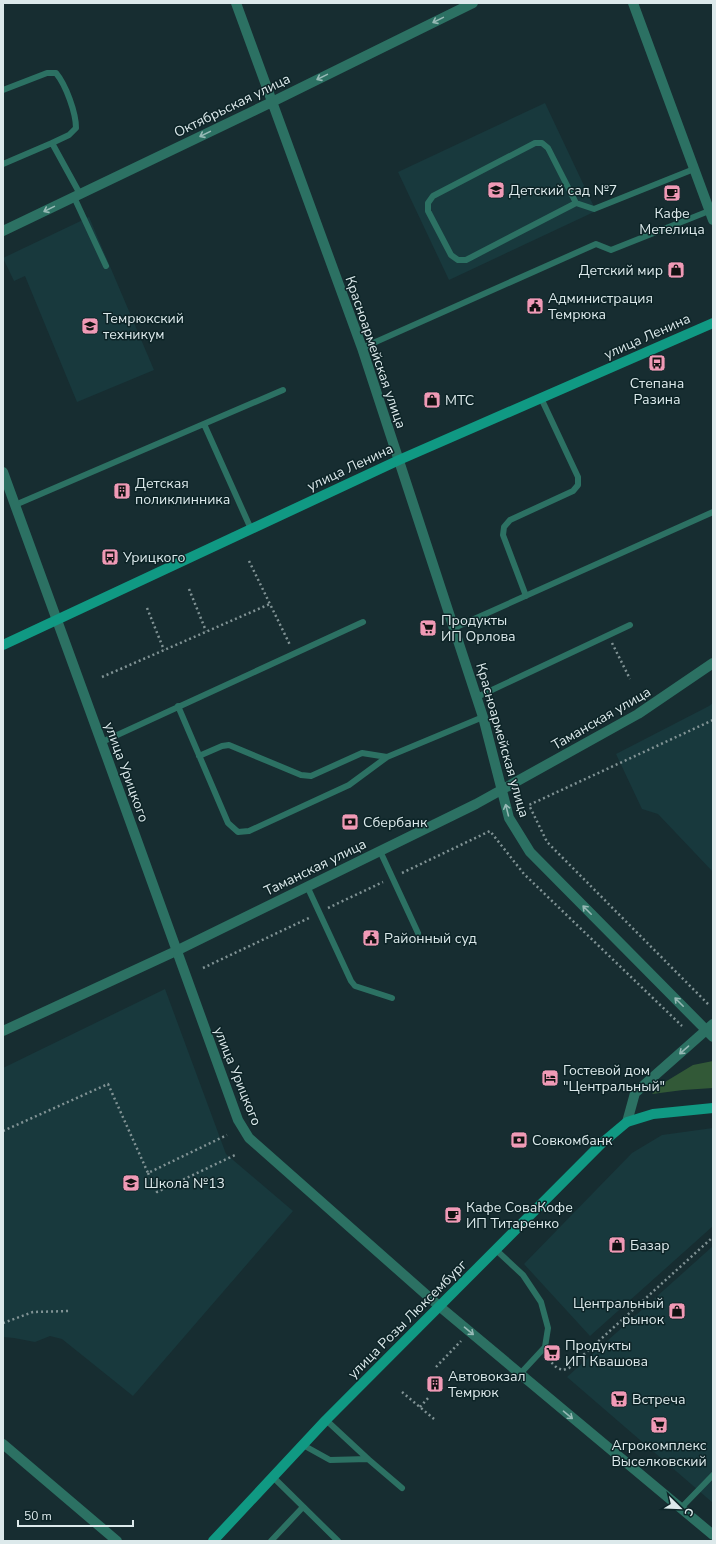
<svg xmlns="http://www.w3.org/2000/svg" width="716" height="1544" font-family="'Nunito Sans',sans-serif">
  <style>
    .built { fill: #18393d }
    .green { fill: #325937 }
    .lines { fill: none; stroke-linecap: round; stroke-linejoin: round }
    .path { stroke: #819395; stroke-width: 2.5; stroke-dasharray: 2 3; stroke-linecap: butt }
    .lane { stroke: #2c7163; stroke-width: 6 }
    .street { stroke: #2c7163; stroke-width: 10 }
    .secondary { stroke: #109983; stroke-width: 10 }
    .oneway { stroke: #96b9b5 }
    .labels { text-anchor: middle; stroke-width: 3; stroke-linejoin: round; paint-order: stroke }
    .street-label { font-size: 14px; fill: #dce9eb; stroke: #0d2427 }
    .poi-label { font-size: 14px; fill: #dce9eb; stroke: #0d2427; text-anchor: start }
  </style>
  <rect width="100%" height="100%" fill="#172d31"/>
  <path class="built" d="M 545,103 L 596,211 L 449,280 L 398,172 Z
    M 89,217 L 154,370 L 77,402 L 25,276 L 14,281 L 3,258 Z
    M 713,703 L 713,872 L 658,814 L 642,809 L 616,754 L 709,706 Z
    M 165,989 L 226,1154 L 293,1211 L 133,1396 L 62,1339 L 50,1336 L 35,1342 L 14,1338 L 3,1337 L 3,1068 Z
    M 713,1128 L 713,1226 L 590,1336 L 524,1264 L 632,1153 L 662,1135 Z
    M 713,1246 L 713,1503 L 567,1377 Z"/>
  <path class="green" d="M 713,1061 L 713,1088 L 683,1090 L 652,1094 L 665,1082 L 693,1065 Z"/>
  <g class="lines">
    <path class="path" d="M 249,561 L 290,645
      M 189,589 L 206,631
      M 147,608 L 164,650
      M 612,643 L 630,679
      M 102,677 L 270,604
      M 402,873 L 490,831 L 524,874 L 682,1026
      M 328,908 L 383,882
      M 203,968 L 311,917
      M 708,1004 L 547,842 L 529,805 L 713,720
      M 3,1131 L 108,1084 L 148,1173 L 227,1135
      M 148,1173 L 157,1192 L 235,1155
      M 3,1323 L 33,1312 L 70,1311
      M 548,1359 L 557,1368 L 563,1370 L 569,1368 L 713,1237
      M 436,1367 L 461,1341
      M 402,1392 L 434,1419
      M 420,1407 L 429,1397"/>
    <path class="lane" d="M 3,90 L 47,73 L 56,73 C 66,85 76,113 76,128 L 69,135 L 52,143
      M 3,164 L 52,143 L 80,194
      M 74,197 L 106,266
      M 576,203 L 466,260 L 458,260 L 451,255 L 428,211 L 428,203 L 433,196 L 535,143 L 542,143 L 548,148 L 576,203 L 594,209 L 694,169
      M 362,348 L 596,244 L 611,250 L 709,211
      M 204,424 L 251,529
      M 15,505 L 283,390
      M 526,596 L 503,535 L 504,527 L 510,520 L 573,491 L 578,485 L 578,477 L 541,398
      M 454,628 L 713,512
      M 477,697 L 630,625
      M 178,706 L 228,823 L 238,832 L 249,831 L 349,785 L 387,757
      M 102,742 L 363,622
      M 199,756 L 222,746 L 229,745 L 301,775 L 311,776 L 362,753 L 387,757 L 483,717
      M 380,851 L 418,933
      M 307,886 L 351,981 L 355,986 L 392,998
      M 495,1249 L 523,1275 L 541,1302 L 548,1328 L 545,1347 L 520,1374
      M 326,1420 L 368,1459 L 402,1488
      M 303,1445 L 330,1460 L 368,1459
      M 273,1477 L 338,1541
      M 680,1509 L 713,1475
      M 271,1541 L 303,1507"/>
    <path class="street" d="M 236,3 L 362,348 L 483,717 L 509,818 L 530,852 L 713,1037
      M 633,3 L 713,220
      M 3,231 L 272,102 L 473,3
      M 3,472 C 83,687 159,905 238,1120 L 249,1138 L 439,1306 L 713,1535
      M 3,1031 L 176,951 L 476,804 L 638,714 L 713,663
      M 627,1122 L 635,1093 L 713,1024
      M 3,1444 L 117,1541"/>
    <path class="secondary" d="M 3,645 L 399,460 L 713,323
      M 213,1541 L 326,1420 L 602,1143 L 627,1122 L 653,1114 L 713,1108"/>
  </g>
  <defs><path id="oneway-shaft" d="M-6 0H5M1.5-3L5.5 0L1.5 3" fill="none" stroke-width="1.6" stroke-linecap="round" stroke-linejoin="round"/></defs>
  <g class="oneway">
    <use href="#oneway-shaft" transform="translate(438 20) rotate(154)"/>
    <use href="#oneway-shaft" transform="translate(322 77) rotate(154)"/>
    <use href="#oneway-shaft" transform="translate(205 134) rotate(154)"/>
    <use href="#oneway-shaft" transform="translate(49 209) rotate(154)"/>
    <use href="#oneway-shaft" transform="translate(507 810) rotate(-104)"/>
    <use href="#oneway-shaft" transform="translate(587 910) rotate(-135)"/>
    <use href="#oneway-shaft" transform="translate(679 1002) rotate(-135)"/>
    <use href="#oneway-shaft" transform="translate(684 1050) rotate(139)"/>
    <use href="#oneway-shaft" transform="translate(469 1331) rotate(40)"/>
    <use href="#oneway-shaft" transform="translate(568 1415) rotate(40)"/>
  </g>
  <defs>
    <g id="school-square" transform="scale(0.9)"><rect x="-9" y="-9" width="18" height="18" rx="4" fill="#f09ab6" stroke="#0d2427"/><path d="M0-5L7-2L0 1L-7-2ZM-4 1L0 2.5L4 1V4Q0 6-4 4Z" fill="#111"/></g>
    <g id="cafe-square" transform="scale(0.9)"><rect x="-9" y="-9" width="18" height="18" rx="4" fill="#f09ab6" stroke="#0d2427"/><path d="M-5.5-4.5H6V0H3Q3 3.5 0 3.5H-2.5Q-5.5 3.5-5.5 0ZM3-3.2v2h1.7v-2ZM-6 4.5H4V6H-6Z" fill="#111"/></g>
    <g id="shop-square" transform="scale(0.9)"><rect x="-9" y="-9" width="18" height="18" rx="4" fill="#f09ab6" stroke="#0d2427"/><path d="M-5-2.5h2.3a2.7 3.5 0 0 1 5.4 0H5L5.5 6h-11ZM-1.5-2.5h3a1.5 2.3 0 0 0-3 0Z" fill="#111"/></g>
    <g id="civic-square" transform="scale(0.9)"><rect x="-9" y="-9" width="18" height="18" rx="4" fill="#f09ab6" stroke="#0d2427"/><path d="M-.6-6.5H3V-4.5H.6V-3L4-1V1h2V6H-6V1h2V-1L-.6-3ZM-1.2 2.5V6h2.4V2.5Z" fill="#111"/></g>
    <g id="university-square" transform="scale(0.9)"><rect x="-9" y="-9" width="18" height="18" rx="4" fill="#f09ab6" stroke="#0d2427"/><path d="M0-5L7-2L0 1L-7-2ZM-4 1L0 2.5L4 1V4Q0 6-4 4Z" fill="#111"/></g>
    <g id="bus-square" transform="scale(0.9)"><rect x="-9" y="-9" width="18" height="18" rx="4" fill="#f09ab6" stroke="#0d2427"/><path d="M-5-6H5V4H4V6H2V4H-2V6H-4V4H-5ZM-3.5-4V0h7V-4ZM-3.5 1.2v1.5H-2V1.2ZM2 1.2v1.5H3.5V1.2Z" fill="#111"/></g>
    <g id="building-square" transform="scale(0.9)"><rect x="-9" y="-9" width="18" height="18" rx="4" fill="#f09ab6" stroke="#0d2427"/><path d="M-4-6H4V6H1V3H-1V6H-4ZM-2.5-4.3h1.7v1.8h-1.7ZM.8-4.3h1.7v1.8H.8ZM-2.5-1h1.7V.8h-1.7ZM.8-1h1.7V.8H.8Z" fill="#111"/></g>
    <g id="supermarket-square" transform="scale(0.9)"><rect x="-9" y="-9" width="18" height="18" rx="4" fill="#f09ab6" stroke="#0d2427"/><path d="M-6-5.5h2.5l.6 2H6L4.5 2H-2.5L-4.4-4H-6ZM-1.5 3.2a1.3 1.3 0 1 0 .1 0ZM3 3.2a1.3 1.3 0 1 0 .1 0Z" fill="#111"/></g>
    <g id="bank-square" transform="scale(0.9)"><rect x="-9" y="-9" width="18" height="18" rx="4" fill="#f09ab6" stroke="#0d2427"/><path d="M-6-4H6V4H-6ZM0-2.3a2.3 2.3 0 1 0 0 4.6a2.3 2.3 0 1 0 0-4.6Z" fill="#111"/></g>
    <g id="hotel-square" transform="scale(0.9)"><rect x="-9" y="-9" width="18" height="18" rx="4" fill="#f09ab6" stroke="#0d2427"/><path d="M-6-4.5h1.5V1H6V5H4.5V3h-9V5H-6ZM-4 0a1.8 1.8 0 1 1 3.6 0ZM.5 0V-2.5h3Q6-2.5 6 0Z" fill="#111"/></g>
  </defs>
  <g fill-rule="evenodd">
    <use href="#school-square" x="496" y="190"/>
    <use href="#cafe-square" x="672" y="193"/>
    <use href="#shop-square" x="676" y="270"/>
    <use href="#civic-square" x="535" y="306"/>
    <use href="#university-square" x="90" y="326"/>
    <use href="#bus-square" x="657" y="363"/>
    <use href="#shop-square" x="432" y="400"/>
    <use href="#building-square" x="122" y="491"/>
    <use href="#bus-square" x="110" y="557"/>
    <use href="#supermarket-square" x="428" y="628"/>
    <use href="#bank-square" x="350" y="822"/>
    <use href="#civic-square" x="371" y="938"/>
    <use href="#hotel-square" x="550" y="1078"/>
    <use href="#bank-square" x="519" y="1140"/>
    <use href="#school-square" x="131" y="1183"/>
    <use href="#cafe-square" x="453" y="1215"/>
    <use href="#shop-square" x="617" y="1245"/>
    <use href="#shop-square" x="677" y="1311"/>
    <use href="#supermarket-square" x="552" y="1353"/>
    <use href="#building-square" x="435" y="1384"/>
    <use href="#supermarket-square" x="619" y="1399"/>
    <use href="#supermarket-square" x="659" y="1425"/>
  </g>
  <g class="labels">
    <g class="street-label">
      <text transform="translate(232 105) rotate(-26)" y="5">Октябрьская улица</text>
      <text transform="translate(647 336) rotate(-24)" y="5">улица Ленина</text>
      <text transform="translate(376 352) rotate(71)" y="5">Красноармейская улица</text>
      <text transform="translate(350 467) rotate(-25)" y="5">улица Ленина</text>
      <text transform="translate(601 718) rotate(-30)" y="5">Таманская улица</text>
      <text transform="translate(503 740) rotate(74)" y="5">Красноармейская улица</text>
      <text transform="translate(127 772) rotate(70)" y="5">улица Урицкого</text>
      <text transform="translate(315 867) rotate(-26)" y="5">Таманская улица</text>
      <text transform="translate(238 1076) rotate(68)" y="5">улица Урицкого</text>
      <text transform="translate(407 1319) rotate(-45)" y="5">улица Розы Люксембург</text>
    </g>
    <g class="poi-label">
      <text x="509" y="195">Детский сад №7</text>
      <text x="672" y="218" text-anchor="middle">Кафе<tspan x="672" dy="16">Метелица</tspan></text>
      <text x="663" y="275" text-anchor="end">Детский мир</text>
      <text x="548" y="303">Администрация<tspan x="548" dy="16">Темрюка</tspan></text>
      <text x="103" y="323">Темрюкский<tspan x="103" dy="16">техникум</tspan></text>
      <text x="657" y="388" text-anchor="middle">Степана<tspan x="657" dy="16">Разина</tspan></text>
      <text x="445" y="405">МТС</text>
      <text x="135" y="488">Детская<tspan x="135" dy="16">поликлинника</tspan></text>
      <text x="123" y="562">Урицкого</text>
      <text x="441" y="625">Продукты<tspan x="441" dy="16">ИП Орлова</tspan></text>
      <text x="363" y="827">Сбербанк</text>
      <text x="384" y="943">Районный суд</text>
      <text x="563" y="1075">Гостевой дом<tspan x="563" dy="16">"Центральный"</tspan></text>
      <text x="532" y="1145">Совкомбанк</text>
      <text x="144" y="1188">Школа №13</text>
      <text x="466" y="1212">Кафе СоваКофе<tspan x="466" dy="16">ИП Титаренко</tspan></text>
      <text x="630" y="1250">Базар</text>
      <text x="664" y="1308" text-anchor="end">Центральный<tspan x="664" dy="16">рынок</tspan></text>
      <text x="565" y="1350">Продукты<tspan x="565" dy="16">ИП Квашова</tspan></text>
      <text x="448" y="1381">Автовокзал<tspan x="448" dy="16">Темрюк</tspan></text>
      <text x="632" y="1404">Встреча</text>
      <text x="659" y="1450" text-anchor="middle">Агрокомплекс<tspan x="659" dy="16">Выселковский</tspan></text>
    </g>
  </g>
  <rect width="716" height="1544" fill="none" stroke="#dce9eb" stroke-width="8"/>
  <g transform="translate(680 1508) rotate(113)" stroke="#0d2427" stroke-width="3" paint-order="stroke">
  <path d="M0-3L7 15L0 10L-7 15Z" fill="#dce9eb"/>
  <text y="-6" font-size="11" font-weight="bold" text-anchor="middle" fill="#dce9eb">С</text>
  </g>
  <path d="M18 1520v6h115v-6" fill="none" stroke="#dce9eb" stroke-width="2"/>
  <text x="24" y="1520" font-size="12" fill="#dce9eb" stroke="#0d2427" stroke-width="3" paint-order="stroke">50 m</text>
</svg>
